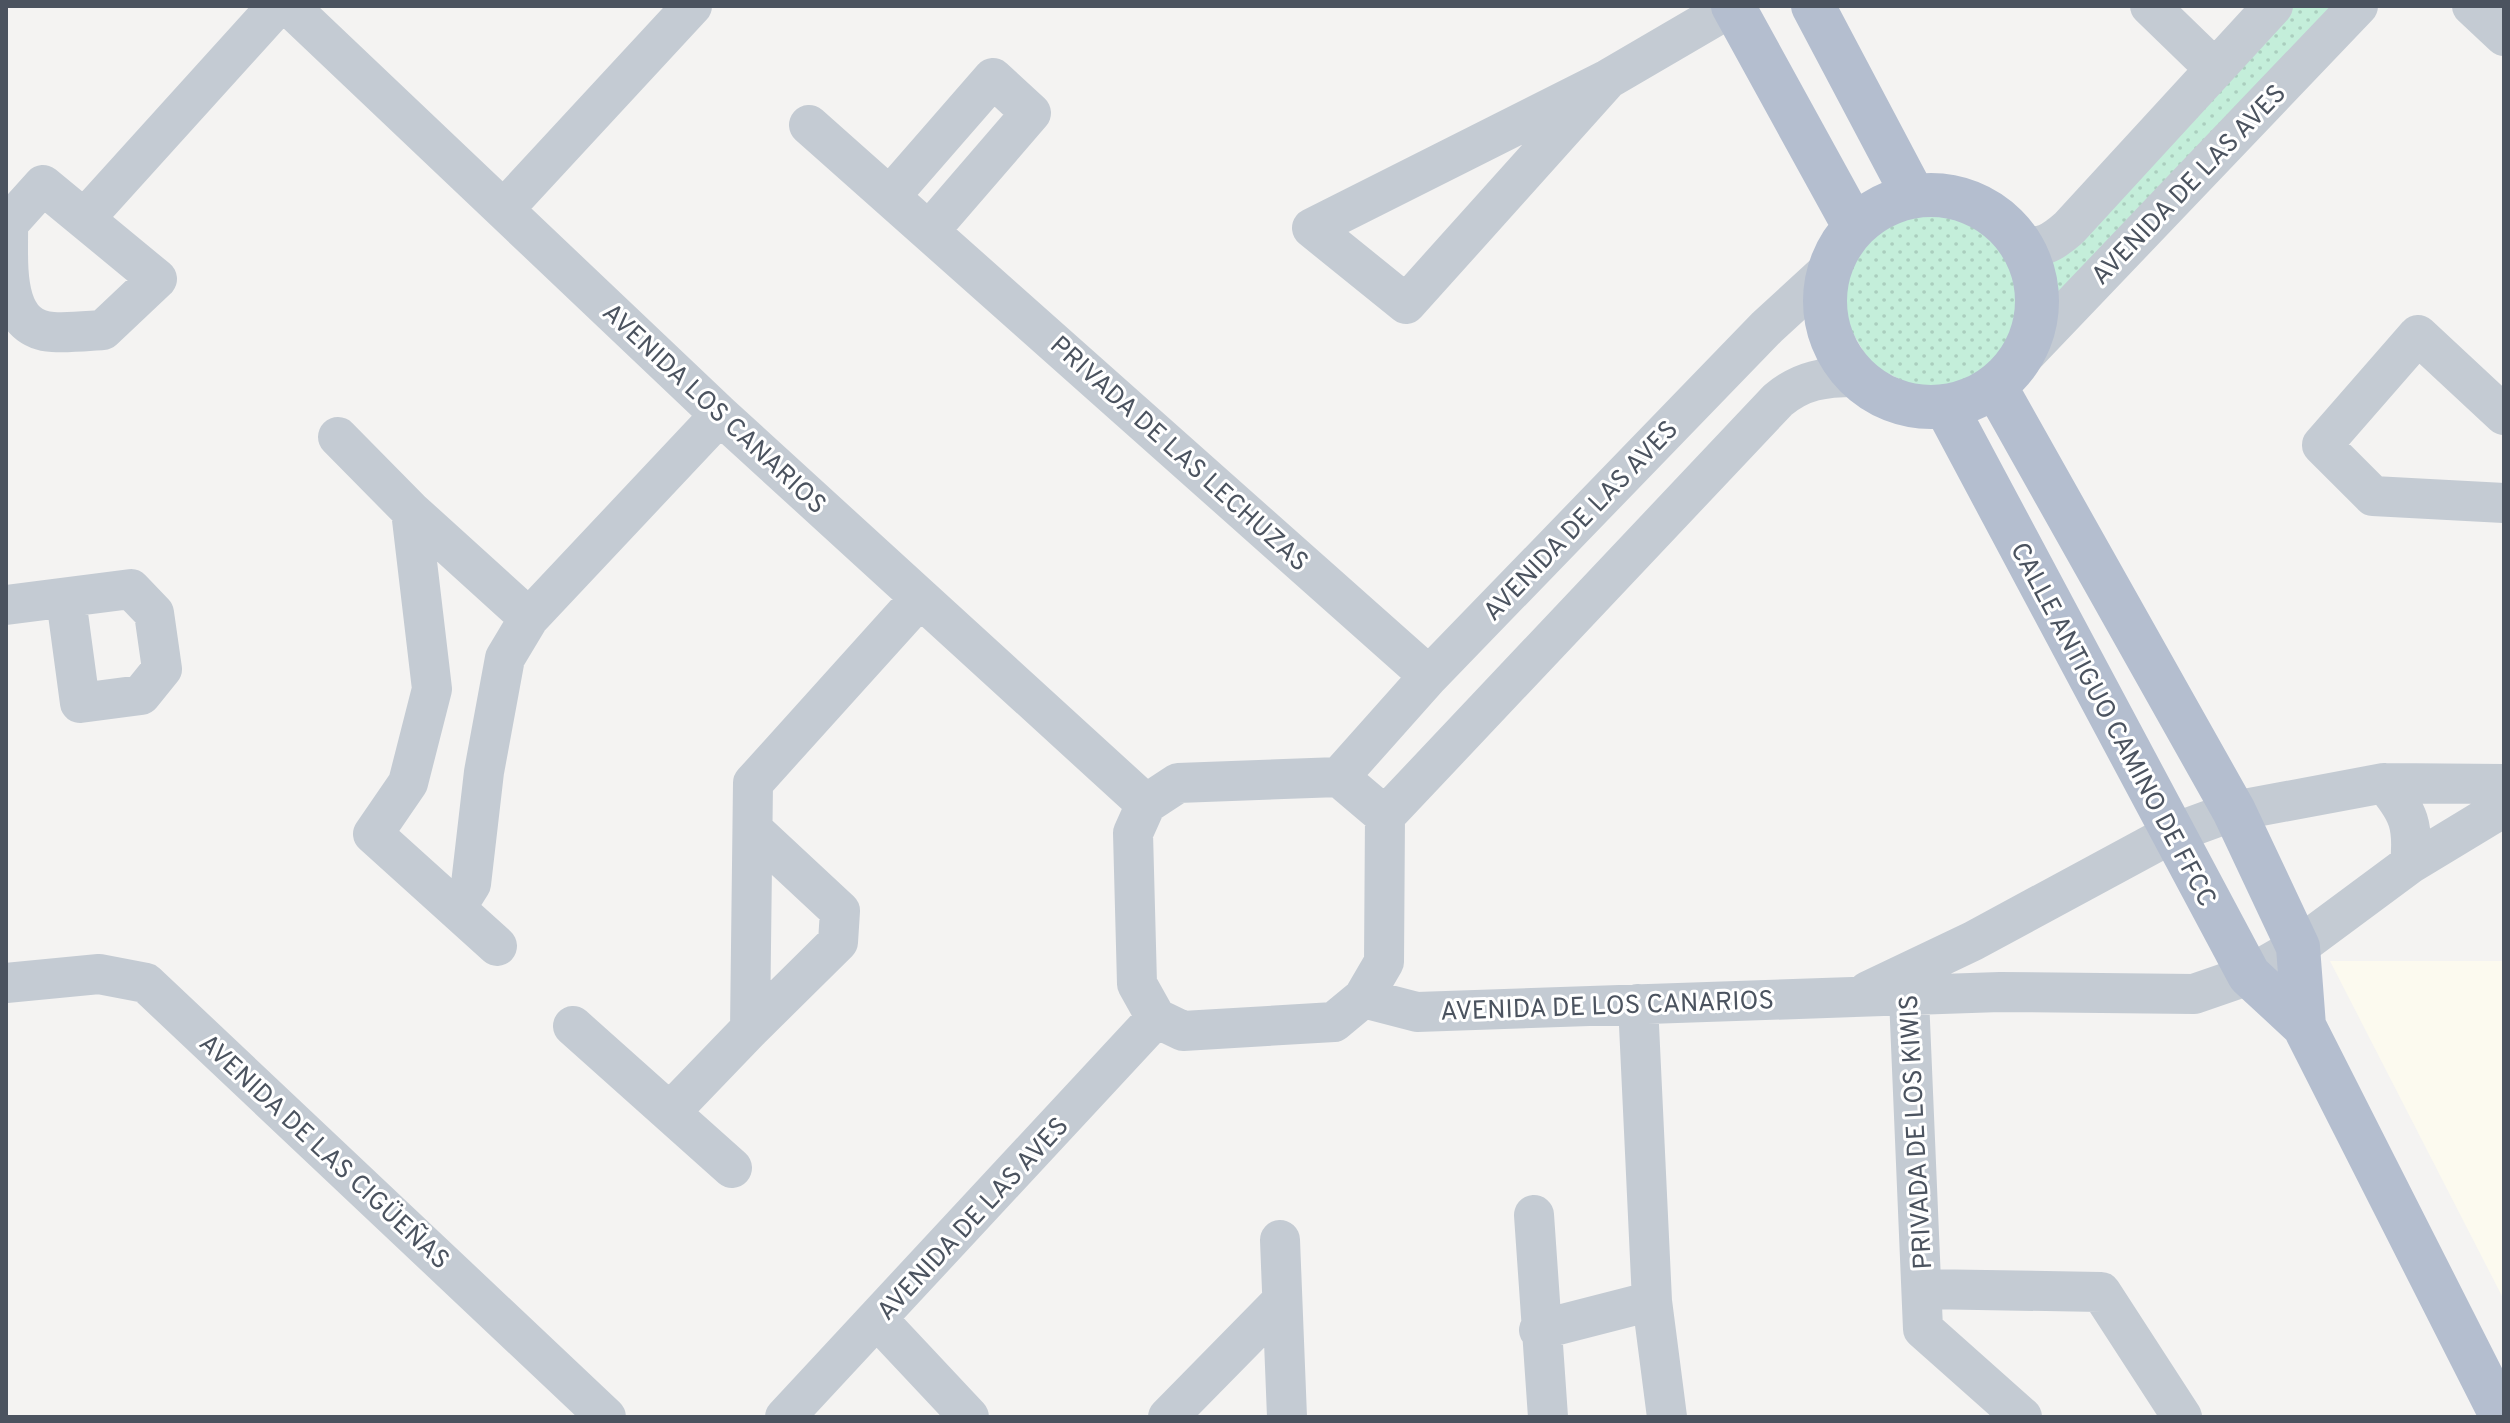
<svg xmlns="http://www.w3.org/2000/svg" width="2510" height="1423" font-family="Overpass,sans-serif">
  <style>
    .commercial { fill: #fcfaef }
    .green { fill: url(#green-dots) }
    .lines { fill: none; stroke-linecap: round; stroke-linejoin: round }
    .minor { stroke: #c4cbd3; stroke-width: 40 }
    .major { stroke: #b4becf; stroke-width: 44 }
    .labels { text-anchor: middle; stroke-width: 6; stroke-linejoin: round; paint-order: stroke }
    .street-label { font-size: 26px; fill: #4b535f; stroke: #fff }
  </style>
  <defs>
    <pattern id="green-dots" width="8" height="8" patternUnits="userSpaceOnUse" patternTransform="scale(2)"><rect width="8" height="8" fill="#c4eeda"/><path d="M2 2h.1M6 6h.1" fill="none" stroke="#aacebe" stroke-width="1.8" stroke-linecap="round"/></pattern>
  </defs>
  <rect width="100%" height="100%" fill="#f4f3f2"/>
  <path class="commercial" d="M 2330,961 L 2504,961 L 2504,1300 Z"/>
  <path class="green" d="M 2291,6 L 2349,6 L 1991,376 L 1956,390 L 1912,385 L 1872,366 L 1841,313 L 1843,264 L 1887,214 L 1924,205 L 1993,220 L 2030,280 Z"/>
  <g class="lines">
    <path class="minor" d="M 289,6 L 720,415 L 1146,804
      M 2150,6 L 2215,69
      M 2472,6 L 2504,36
      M 1608,79 L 1406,304 L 1312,228 L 1608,79 L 1733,6
      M 809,125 L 1429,676
      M 43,185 L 157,279 L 103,330 C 87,331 69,333 53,332 C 0,329 9,260 8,224 Z
      M 891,195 L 993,78 L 1031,113 L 930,230
      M 505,208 L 692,6
      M 86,217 L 277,6
      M 2019,244 C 2041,250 2052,243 2069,228 L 2273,6
      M 2018,362 L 2358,6
      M 2504,415 L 2418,335 L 2322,445 L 2373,496 L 2504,503
      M 338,437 L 411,511 L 529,618
      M 411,511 L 432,689 L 408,783 L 373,834 L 497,946
      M 6,605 L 131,589 L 154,613 L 162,669 L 141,695 L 80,703 L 66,599
      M 1339,777 L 1385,816 L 1384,962 L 1363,998 L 1334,1022 L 1183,1031 L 1156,1018 L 1137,984 L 1133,833 L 1146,804 L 1178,783 Z
      M 1339,777 L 1429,676 L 1767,327 L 1828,271
      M 2384,783 C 2409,812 2414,826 2410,864
      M 1385,816 L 1778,400 C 1802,380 1824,377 1855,377
      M 456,908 L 471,884 L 484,772 L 505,658 L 529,618 L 720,415
      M 1908,974 L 1923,1329 L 2022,1417
      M 6,983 L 99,974 L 146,983 L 606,1417
      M 1868,991 L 1973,941 L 2171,834 L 2234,811 L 2384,783 L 2504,784
      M 1363,998 L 1417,1012 L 2000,992 L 2194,994 L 2249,975 L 2298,947 L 2410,864 L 2504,807
      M 1638,1004 L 1652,1301 L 1667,1417
      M 573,1026 L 732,1168
      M 750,1029 L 838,942 L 840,911 L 753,830
      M 671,1111 L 750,1029 L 753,783 L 919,599
      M 1534,1215 L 1548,1417
      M 1280,1240 L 1287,1417
      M 1922,1289 L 2101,1292 L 2182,1417
      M 878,1320 L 969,1417
      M 1539,1330 L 1652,1301
      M 785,1417 L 1156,1018
      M 1168,1417 L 1282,1301"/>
    <path class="major" d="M 1733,6 L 1854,226
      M 1813,6 L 1913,195
      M1825 301a106 106 0 1 1 212 0a106 106 0 1 1-212 0Z
      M 1995,386 L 2234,811 L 2298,947 L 2304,1026
      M 1946,407 L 2249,975 L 2304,1026 L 2502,1417"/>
  </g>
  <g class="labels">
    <g class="street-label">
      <text transform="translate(2188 184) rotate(-46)" y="9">AVENIDA DE LAS AVES</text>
      <text transform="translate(715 408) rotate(43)" y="9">AVENIDA LOS CANARIOS</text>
      <text transform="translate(1180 453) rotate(42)" y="9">PRIVADA DE LAS LECHUZAS</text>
      <text transform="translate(1580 520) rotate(-46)" y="9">AVENIDA DE LAS AVES</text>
      <text transform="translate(2114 724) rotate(62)" y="9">CALLE ANTIGUO CAMINO DE FFCC</text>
      <text transform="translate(1607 1005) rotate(-2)" y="9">AVENIDA DE LOS CANARIOS</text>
      <text transform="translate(1915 1132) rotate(-93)" y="9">PRIVADA DE LOS KIWIS</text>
      <text transform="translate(325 1151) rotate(43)" y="9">AVENIDA DE LAS CIGÜEÑAS</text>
      <text transform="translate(972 1218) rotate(-47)" y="9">AVENIDA DE LAS AVES</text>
    </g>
  </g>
  <rect width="2510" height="1423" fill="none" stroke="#4b535f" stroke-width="16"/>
</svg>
